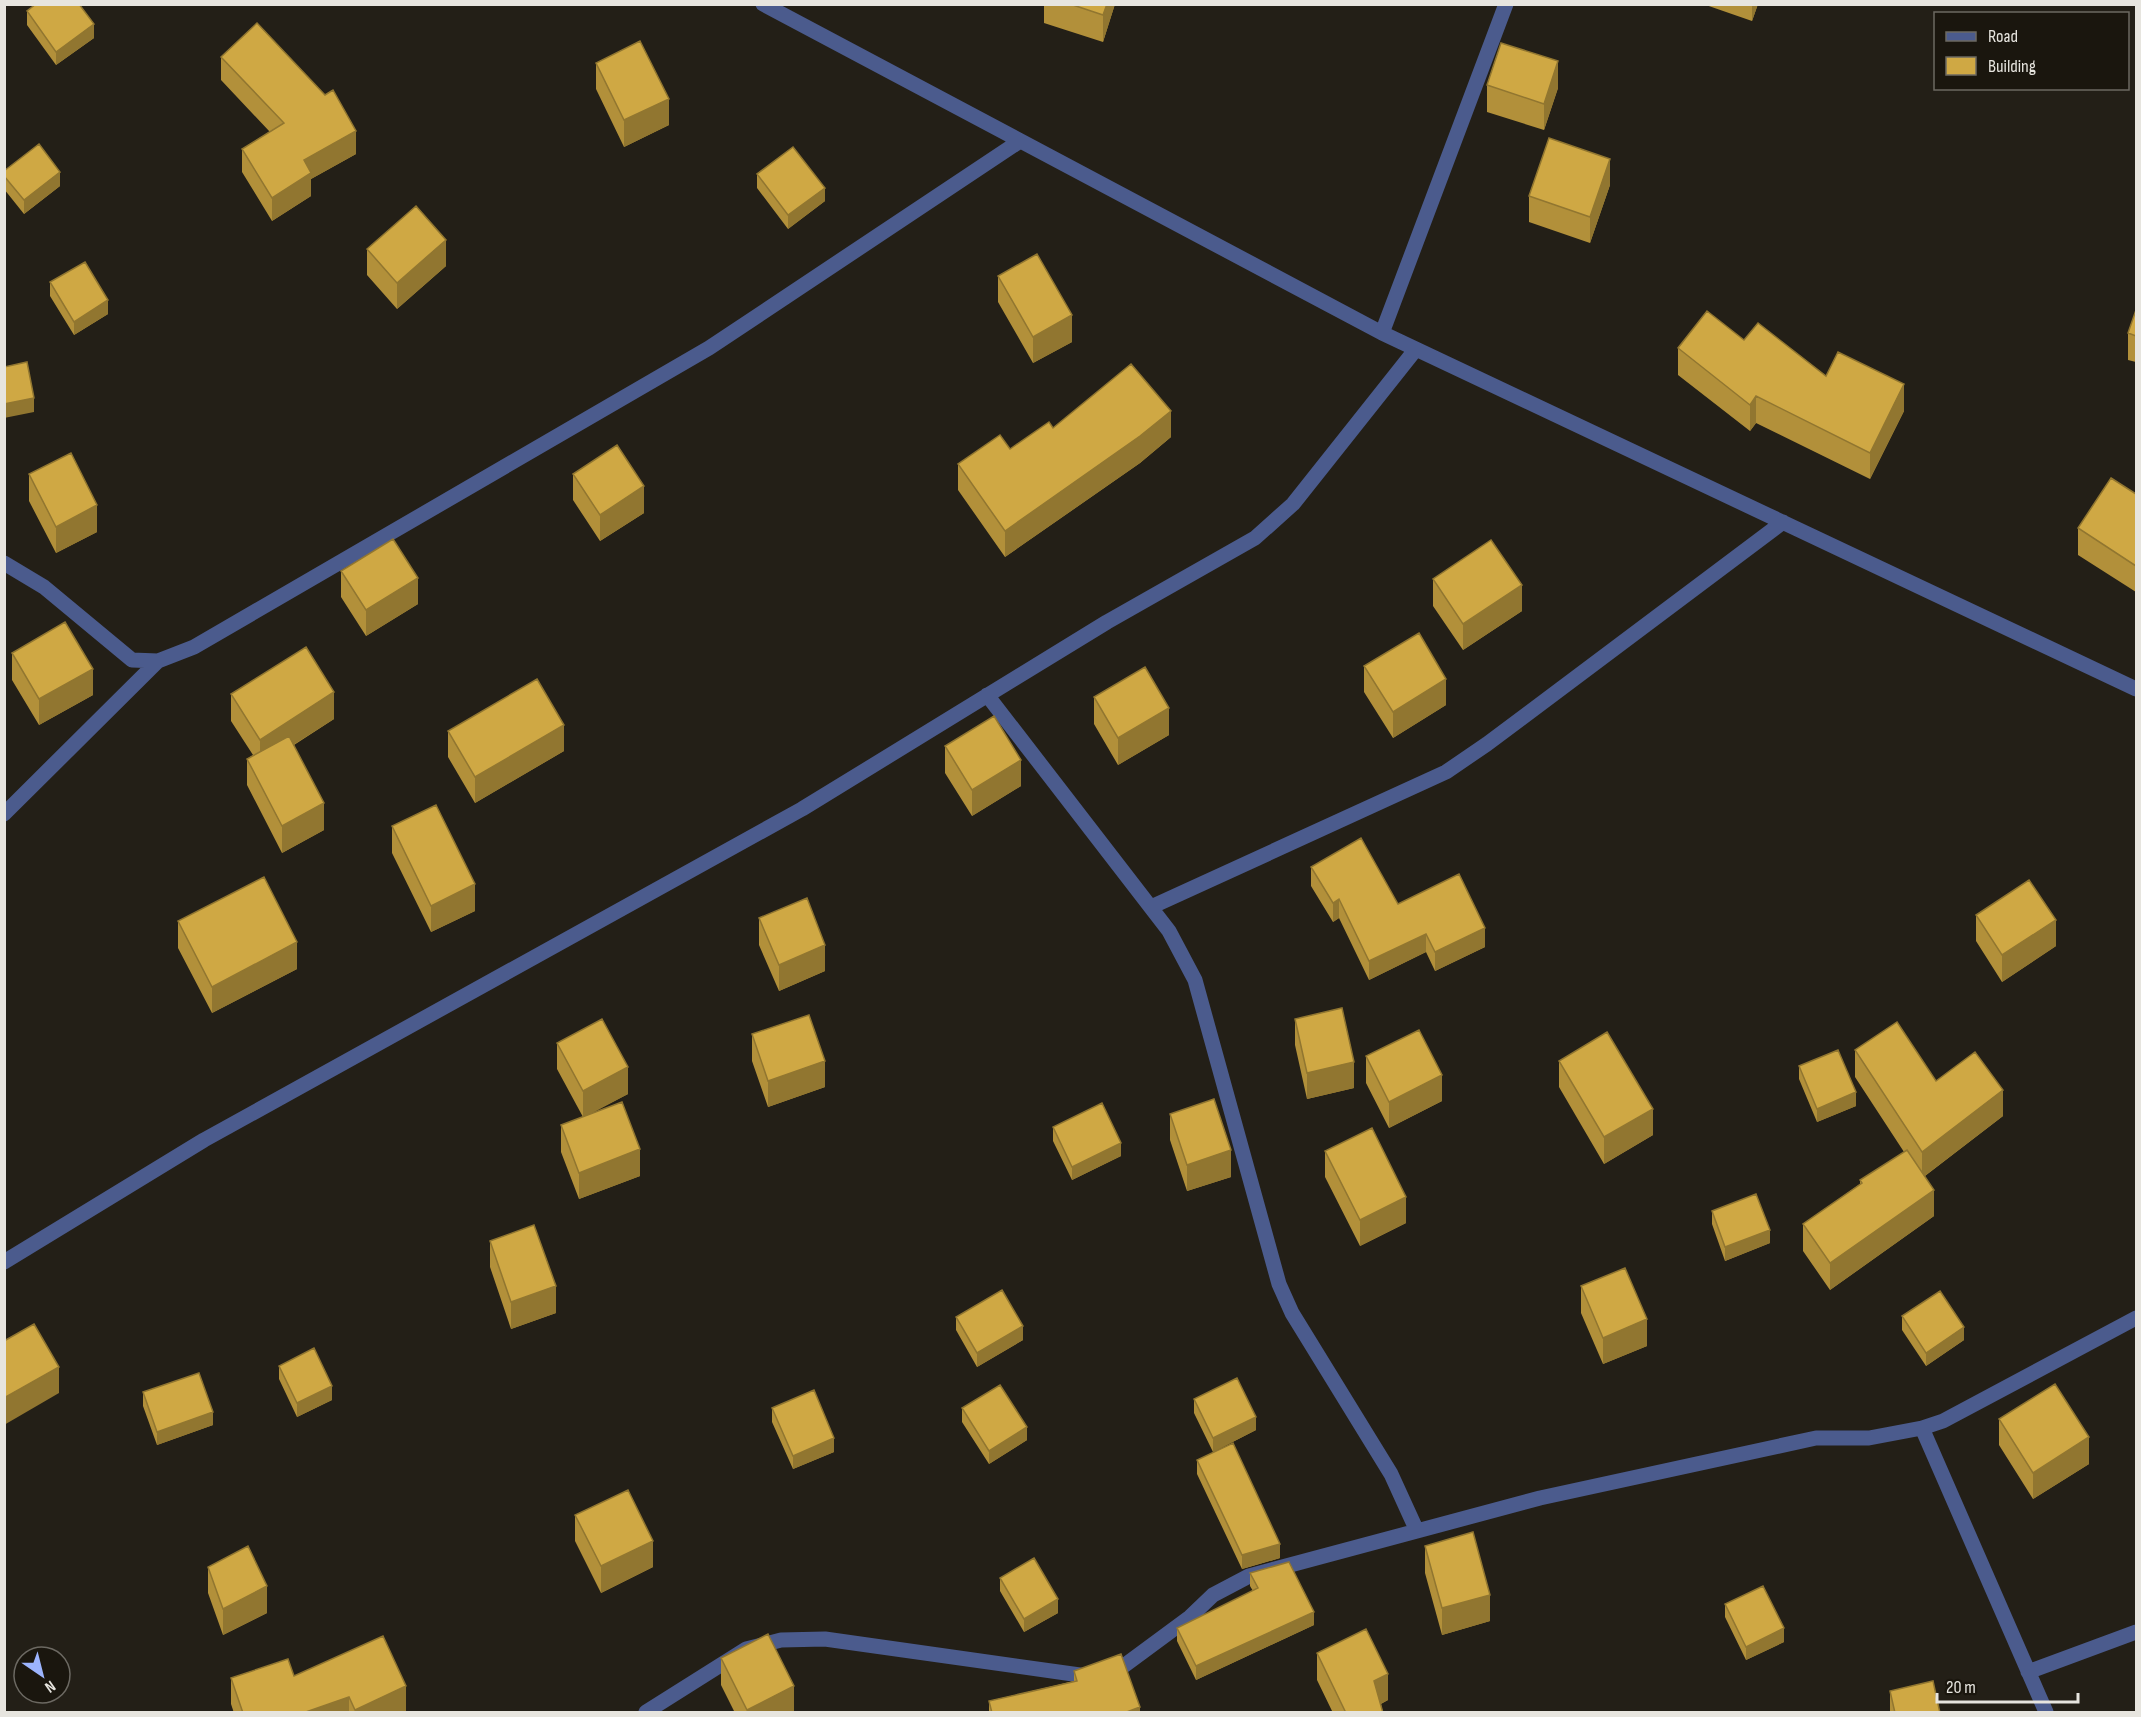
<svg xmlns="http://www.w3.org/2000/svg" width="2141" height="1717" font-family="'Sofia Sans Condensed',sans-serif">
  <style>
    .lines { fill: none; stroke-linecap: round; stroke-linejoin: round }
    .minor { stroke: #4b5b8d; stroke-width: 15 }
    .wall { fill: #b2903a }
    .shaded-wall { fill: #917630 }
    .building { fill: #cfa844; stroke: #917630; stroke-width: 1.5 }
  </style>
  <rect width="100%" height="100%" fill="#231f17"/>
  <g class="lines">
    <path class="minor" d="M 763,4 L 1382,333 L 2136,689
      M 1382,333 L 1506,4
      M 4,563 L 44,587 L 132,660 L 158,661 L 194,647 L 709,348 L 1020,141
      M 987,695 L 1169,931 L 1195,980 L 1279,1284 L 1292,1313 L 1391,1474 L 1417,1531
      M 4,814 L 158,661
      M 1151,907 L 1446,772 L 1487,744 L 1783,522
      M 4,1262 L 204,1140 L 802,809 L 1107,622 L 1255,538 L 1293,504 L 1416,349
      M 1922,1428 L 2046,1712
      M 2028,1672 L 2136,1632
      M 646,1712 L 746,1649 L 781,1640 L 825,1639 L 1087,1676 L 1106,1674 L 1125,1665 L 1190,1617 L 1213,1595 L 1249,1576 L 1540,1498 L 1816,1438 L 1869,1438 L 1922,1428 L 1943,1421 L 2136,1318"/>
  </g>
  <path class="wall" d="M 1044,4 L 1115,4 L 1103,42 L 1044,23 Z
    M 1703,4 L 1758,4 L 1752,21 Z
    M 27,11 L 94,38 L 56,65 L 27,25 Z
    M 221,57 L 356,154 L 311,179 L 311,196 L 272,221 L 242,172 L 242,149 L 270,132 L 221,80 Z
    M 596,63 L 669,125 L 624,147 L 596,89 Z
    M 1487,85 L 1558,88 L 1544,130 L 1487,112 Z
    M 4,171 L 60,186 L 24,214 L 4,189 Z
    M 757,174 L 825,201 L 788,229 L 757,188 Z
    M 1610,185 L 1590,243 L 1529,222 L 1529,196 Z
    M 367,249 L 446,266 L 397,309 L 367,275 Z
    M 998,276 L 1072,342 L 1033,363 L 998,302 Z
    M 50,282 L 108,314 L 74,335 L 50,296 Z
    M 2136,310 L 2136,362 L 2128,360 L 2128,333 Z
    M 1744,340 L 1904,411 L 1870,479 L 1756,423 L 1750,431 L 1678,375 L 1678,348 Z
    M 1053,428 L 1171,437 L 1140,463 L 1005,557 L 958,490 L 958,464 L 1010,449 Z
    M 29,474 L 97,532 L 56,553 L 29,501 Z
    M 573,474 L 644,513 L 600,541 L 573,500 Z
    M 2136,494 L 2136,592 L 2078,555 L 2078,528 Z
    M 341,571 L 418,604 L 366,636 L 341,597 Z
    M 1433,579 L 1522,611 L 1463,650 L 1433,606 Z
    M 12,653 L 93,695 L 39,725 L 12,680 Z
    M 1364,666 L 1446,705 L 1393,738 L 1364,692 Z
    M 231,694 L 334,719 L 294,745 L 324,830 L 282,853 L 247,785 L 247,759 L 253,755 L 231,721 Z
    M 1094,697 L 1169,735 L 1118,765 L 1094,724 Z
    M 448,731 L 564,751 L 475,803 L 448,757 Z
    M 945,746 L 1021,786 L 972,816 L 945,773 Z
    M 392,826 L 475,911 L 431,932 L 392,853 Z
    M 1311,867 L 1398,904 L 1485,947 L 1435,971 L 1426,952 L 1369,980 L 1339,918 L 1333,922 L 1311,886 Z
    M 1976,915 L 2056,946 L 2002,982 L 1976,941 Z
    M 759,918 L 825,971 L 779,991 L 759,945 Z
    M 178,921 L 297,969 L 212,1013 L 178,948 Z
    M 1295,1019 L 1354,1088 L 1307,1099 L 1295,1045 Z
    M 752,1034 L 825,1087 L 768,1107 L 752,1061 Z
    M 557,1043 L 628,1094 L 587,1115 L 640,1176 L 579,1199 L 561,1152 L 561,1125 L 583,1117 L 557,1069 Z
    M 1855,1050 L 1936,1081 L 2003,1116 L 1925,1176 L 1934,1216 L 1830,1290 L 1803,1251 L 1803,1224 L 1860,1184 L 1860,1180 L 1904,1152 L 1855,1077 Z
    M 1366,1056 L 1442,1101 L 1389,1128 L 1366,1083 Z
    M 1559,1061 L 1653,1135 L 1604,1164 L 1559,1087 Z
    M 1799,1066 L 1856,1106 L 1817,1122 L 1799,1079 Z
    M 1170,1114 L 1231,1177 L 1187,1191 L 1170,1140 Z
    M 1053,1127 L 1121,1156 L 1072,1180 L 1053,1141 Z
    M 1325,1151 L 1406,1223 L 1360,1246 L 1325,1177 Z
    M 1712,1211 L 1770,1243 L 1725,1261 L 1712,1224 Z
    M 490,1241 L 556,1313 L 511,1329 L 490,1267 Z
    M 1581,1286 L 1647,1346 L 1603,1364 L 1581,1313 Z
    M 1902,1316 L 1964,1340 L 1926,1366 L 1902,1330 Z
    M 956,1317 L 1023,1340 L 977,1367 L 956,1330 Z
    M 279,1366 L 332,1400 L 297,1417 L 279,1379 Z
    M 143,1392 L 213,1425 L 157,1445 L 143,1406 Z
    M 1194,1399 L 1256,1430 L 1213,1452 L 1194,1413 Z
    M 772,1408 L 834,1452 L 793,1469 L 772,1422 Z
    M 962,1408 L 1027,1440 L 989,1464 L 962,1422 Z
    M 1999,1419 L 2089,1464 L 2033,1499 L 1999,1445 Z
    M 1197,1460 L 1280,1558 L 1242,1569 L 1197,1474 Z
    M 575,1515 L 653,1567 L 601,1593 L 575,1541 Z
    M 1425,1546 L 1490,1621 L 1442,1635 L 1425,1573 Z
    M 208,1567 L 267,1613 L 223,1635 L 208,1593 Z
    M 1250,1573 L 1314,1625 L 1196,1680 L 1177,1641 L 1177,1628 L 1253,1591 L 1250,1586 Z
    M 1000,1578 L 1058,1613 L 1024,1632 L 1000,1591 Z
    M 1725,1604 L 1784,1642 L 1746,1660 L 1725,1617 Z
    M 1317,1653 L 1388,1700 L 1381,1704 L 1383,1713 L 1333,1713 L 1317,1680 Z
    M 721,1658 L 794,1713 L 735,1713 L 721,1685 Z
    M 1074,1671 L 1140,1713 L 989,1713 L 989,1701 L 1074,1681 Z
    M 294,1676 L 406,1712 L 234,1713 L 231,1704 L 231,1678 Z
    M 1890,1691 L 1940,1713 L 1890,1713 Z"/>
  <path class="shaded-wall" d="M 1107,4 L 1115,4 L 1103,42 L 1103,15 Z
    M 1752,4 L 1758,4 L 1752,21 Z
    M 94,24 L 94,38 L 56,65 L 56,52 Z
    M 1558,61 L 1558,88 L 1544,130 L 1544,104 Z
    M 669,99 L 669,125 L 624,147 L 624,120 Z
    M 356,131 L 356,154 L 311,179 L 311,196 L 272,221 L 272,198 L 304,160 Z
    M 1610,159 L 1610,185 L 1590,243 L 1590,217 Z
    M 60,172 L 60,186 L 24,214 L 24,200 Z
    M 825,188 L 825,201 L 788,229 L 788,215 Z
    M 446,240 L 446,266 L 397,309 L 397,283 Z
    M 108,300 L 108,314 L 74,335 L 74,322 Z
    M 1072,315 L 1072,342 L 1033,363 L 1033,337 Z
    M 1904,384 L 1904,411 L 1870,479 L 1870,453 Z
    M 1756,396 L 1756,423 L 1750,431 L 1750,405 Z
    M 34,398 L 34,412 L 4,418 L 4,404 Z
    M 1171,411 L 1171,437 L 1140,463 L 1005,557 L 1005,531 Z
    M 644,486 L 644,513 L 600,541 L 600,515 Z
    M 97,505 L 97,532 L 56,553 L 56,527 Z
    M 418,578 L 418,604 L 366,636 L 366,610 Z
    M 1522,585 L 1522,611 L 1463,650 L 1463,624 Z
    M 93,669 L 93,695 L 39,725 L 39,699 Z
    M 1446,679 L 1446,705 L 1393,738 L 1393,712 Z
    M 334,692 L 334,719 L 260,766 L 260,740 Z
    M 1169,708 L 1169,735 L 1118,765 L 1118,738 Z
    M 564,725 L 564,751 L 475,803 L 475,777 Z
    M 1021,760 L 1021,786 L 972,816 L 972,790 Z
    M 324,803 L 324,830 L 282,853 L 282,826 Z
    M 475,884 L 475,911 L 431,932 L 431,906 Z
    M 1339,899 L 1339,918 L 1333,922 L 1333,903 Z
    M 2056,920 L 2056,946 L 2002,982 L 2002,955 Z
    M 1485,928 L 1485,947 L 1435,971 L 1435,952 Z
    M 1426,934 L 1426,952 L 1369,980 L 1369,961 Z
    M 297,942 L 297,969 L 212,1013 L 212,987 Z
    M 825,945 L 825,971 L 779,991 L 779,965 Z
    M 825,1061 L 825,1087 L 768,1107 L 768,1081 Z
    M 1354,1062 L 1354,1088 L 1307,1099 L 1307,1073 Z
    M 628,1067 L 628,1094 L 583,1118 L 583,1091 Z
    M 1442,1075 L 1442,1101 L 1389,1128 L 1389,1102 Z
    M 2003,1090 L 2003,1116 L 1922,1178 L 1922,1152 Z
    M 1856,1092 L 1856,1106 L 1817,1122 L 1817,1109 Z
    M 1653,1109 L 1653,1135 L 1604,1164 L 1604,1137 Z
    M 1121,1143 L 1121,1156 L 1072,1180 L 1072,1167 Z
    M 640,1149 L 640,1176 L 579,1199 L 579,1173 Z
    M 1231,1150 L 1231,1177 L 1187,1191 L 1187,1165 Z
    M 1934,1190 L 1934,1216 L 1830,1290 L 1830,1263 Z
    M 1406,1197 L 1406,1223 L 1360,1246 L 1360,1220 Z
    M 1770,1230 L 1770,1243 L 1725,1261 L 1725,1247 Z
    M 556,1286 L 556,1313 L 511,1329 L 511,1302 Z
    M 1647,1319 L 1647,1346 L 1603,1364 L 1603,1338 Z
    M 1023,1326 L 1023,1340 L 977,1367 L 977,1353 Z
    M 1964,1327 L 1964,1340 L 1926,1366 L 1926,1353 Z
    M 59,1367 L 59,1393 L 4,1425 L 4,1398 Z
    M 332,1386 L 332,1400 L 297,1417 L 297,1403 Z
    M 213,1412 L 213,1425 L 157,1445 L 157,1432 Z
    M 1256,1417 L 1256,1430 L 1213,1452 L 1213,1438 Z
    M 1027,1427 L 1027,1440 L 989,1464 L 989,1451 Z
    M 2089,1437 L 2089,1464 L 2033,1499 L 2033,1473 Z
    M 834,1438 L 834,1452 L 793,1469 L 793,1456 Z
    M 653,1541 L 653,1567 L 601,1593 L 601,1566 Z
    M 1280,1544 L 1280,1558 L 1242,1569 L 1242,1555 Z
    M 267,1586 L 267,1613 L 223,1635 L 223,1609 Z
    M 1490,1595 L 1490,1621 L 1442,1635 L 1442,1608 Z
    M 1058,1599 L 1058,1613 L 1024,1632 L 1024,1619 Z
    M 1314,1612 L 1314,1625 L 1196,1680 L 1196,1666 Z
    M 1784,1628 L 1784,1642 L 1746,1660 L 1746,1647 Z
    M 1388,1674 L 1388,1700 L 1374,1707 L 1374,1681 Z
    M 406,1686 L 406,1712 L 355,1713 L 355,1710 Z
    M 794,1686 L 794,1713 L 747,1713 L 747,1710 Z
    M 349,1697 L 349,1713 L 303,1713 Z
    M 1140,1707 L 1140,1713 L 1124,1713 Z"/>
  <path class="building" d="M 36,4 L 79,4 L 94,24 L 56,52 L 27,11 Z
    M 1070,4 L 1107,4 L 1103,15 Z
    M 257,23 L 325,95 L 333,90 L 356,131 L 304,160 L 311,173 L 272,198 L 242,149 L 284,123 L 221,57 Z
    M 640,41 L 669,99 L 624,120 L 596,63 Z
    M 1501,43 L 1558,61 L 1544,104 L 1487,85 Z
    M 1549,138 L 1610,159 L 1590,217 L 1529,196 Z
    M 39,144 L 60,172 L 24,200 L 4,176 L 4,171 Z
    M 793,147 L 825,188 L 788,215 L 757,174 Z
    M 416,206 L 446,240 L 397,283 L 367,249 Z
    M 1037,254 L 1072,315 L 1033,337 L 998,276 Z
    M 85,262 L 108,300 L 74,322 L 50,282 Z
    M 2136,310 L 2136,336 L 2128,333 Z
    M 1707,311 L 1744,340 L 1758,323 L 1826,376 L 1838,352 L 1904,384 L 1870,453 L 1756,396 L 1750,405 L 1678,348 Z
    M 27,362 L 34,398 L 4,404 L 4,367 Z
    M 1131,364 L 1171,411 L 1140,436 L 1005,531 L 958,464 L 1000,435 L 1010,449 L 1049,422 L 1053,428 Z
    M 617,445 L 644,486 L 600,515 L 573,474 Z
    M 71,453 L 97,505 L 56,527 L 29,474 Z
    M 2111,478 L 2136,494 L 2136,566 L 2078,528 Z
    M 393,539 L 418,578 L 366,610 L 341,571 Z
    M 1491,540 L 1522,585 L 1463,624 L 1433,579 Z
    M 65,622 L 93,669 L 39,699 L 12,653 Z
    M 1419,633 L 1446,679 L 1393,712 L 1364,666 Z
    M 306,647 L 334,692 L 260,740 L 231,694 Z
    M 1145,667 L 1169,708 L 1118,738 L 1094,697 Z
    M 537,679 L 564,725 L 475,777 L 448,731 Z
    M 994,716 L 1021,760 L 972,790 L 945,746 Z
    M 289,736 L 324,803 L 282,826 L 247,759 Z
    M 436,805 L 475,884 L 431,906 L 392,826 Z
    M 1361,838 L 1398,904 L 1459,874 L 1485,928 L 1435,952 L 1426,934 L 1369,961 L 1339,899 L 1333,903 L 1311,867 Z
    M 264,877 L 297,942 L 212,987 L 178,921 Z
    M 2029,880 L 2056,920 L 2002,955 L 1976,915 Z
    M 807,898 L 825,945 L 779,965 L 759,918 Z
    M 1342,1008 L 1354,1062 L 1307,1073 L 1295,1019 Z
    M 809,1015 L 825,1061 L 768,1081 L 752,1034 Z
    M 602,1019 L 628,1067 L 583,1091 L 557,1043 Z
    M 1897,1022 L 1936,1081 L 1975,1052 L 2003,1090 L 1922,1152 L 1855,1050 Z
    M 1419,1030 L 1442,1075 L 1389,1102 L 1366,1056 Z
    M 1607,1032 L 1653,1109 L 1604,1137 L 1559,1061 Z
    M 1838,1050 L 1856,1092 L 1817,1109 L 1799,1066 Z
    M 1214,1099 L 1231,1150 L 1187,1165 L 1170,1114 Z
    M 622,1102 L 640,1149 L 579,1173 L 561,1125 Z
    M 1102,1103 L 1121,1143 L 1072,1167 L 1053,1127 Z
    M 1372,1128 L 1406,1197 L 1360,1220 L 1325,1151 Z
    M 1907,1150 L 1934,1190 L 1830,1263 L 1803,1224 L 1862,1183 L 1860,1180 Z
    M 1756,1194 L 1770,1230 L 1725,1247 L 1712,1211 Z
    M 534,1225 L 556,1286 L 511,1302 L 490,1241 Z
    M 1625,1268 L 1647,1319 L 1603,1338 L 1581,1286 Z
    M 1002,1290 L 1023,1326 L 977,1353 L 956,1317 Z
    M 1940,1291 L 1964,1327 L 1926,1353 L 1902,1316 Z
    M 34,1324 L 59,1367 L 4,1398 L 4,1341 Z
    M 314,1348 L 332,1386 L 297,1403 L 279,1366 Z
    M 199,1373 L 213,1412 L 157,1432 L 143,1392 Z
    M 1237,1378 L 1256,1417 L 1213,1438 L 1194,1399 Z
    M 2055,1384 L 2089,1437 L 2033,1473 L 1999,1419 Z
    M 1000,1385 L 1027,1427 L 989,1451 L 962,1408 Z
    M 814,1390 L 834,1438 L 793,1456 L 772,1408 Z
    M 1233,1443 L 1280,1544 L 1242,1555 L 1197,1460 Z
    M 628,1490 L 653,1541 L 601,1566 L 575,1515 Z
    M 1473,1532 L 1490,1595 L 1442,1608 L 1425,1546 Z
    M 248,1546 L 267,1586 L 223,1609 L 208,1567 Z
    M 1034,1558 L 1058,1599 L 1024,1619 L 1000,1578 Z
    M 1289,1562 L 1314,1612 L 1196,1666 L 1177,1628 L 1258,1588 L 1250,1573 Z
    M 1763,1586 L 1784,1628 L 1746,1647 L 1725,1604 Z
    M 1366,1629 L 1388,1674 L 1374,1681 L 1383,1713 L 1346,1713 L 1317,1653 Z
    M 768,1634 L 794,1686 L 747,1710 L 721,1658 Z
    M 383,1636 L 406,1686 L 355,1710 L 349,1697 L 303,1713 L 243,1713 L 231,1678 L 288,1659 L 294,1676 Z
    M 1121,1654 L 1140,1707 L 1124,1713 L 992,1713 L 989,1701 L 1077,1681 L 1074,1671 Z
    M 1933,1681 L 1940,1713 L 1895,1713 L 1890,1691 Z"/>
  <rect width="2141" height="1717" fill="none" stroke="#e7e5df" stroke-width="12"/>
  <rect x="1934" y="12" width="195" height="78" fill="#1a160e" stroke="#6c6962" stroke-width="1.5"/>
  <rect x="1946" y="32" width="30" height="9" fill="#4b5b8d" stroke="#6c6962" stroke-width="1.5"/>
  <text x="1988" y="42" font-size="18" fill="#e7e5df">Road</text>
  <rect x="1946" y="57" width="30" height="18" fill="#cfa844" stroke="#6c6962" stroke-width="1.5"/>
  <text x="1988" y="72" font-size="18" fill="#e7e5df">Building</text>
  <g transform="translate(42 1675) rotate(145)"><circle r="28" fill="#1a160e" stroke="#6c6962" stroke-width="1.5"/>
  <path d="M0-4.5L10 22L0 15L-10 22Z" fill="#9cb4fd"/>
  <text y="-9" font-size="16" font-weight="bold" text-anchor="middle" fill="#e7e5df">N</text>
  </g>
  <path d="M1937 1693v9h141v-9" fill="none" stroke="#e7e5df" stroke-width="3"/>
  <text x="1946" y="1693" font-size="18" fill="#e7e5df" stroke="#1a160e" stroke-width="4.5" paint-order="stroke">20 m</text>
</svg>
